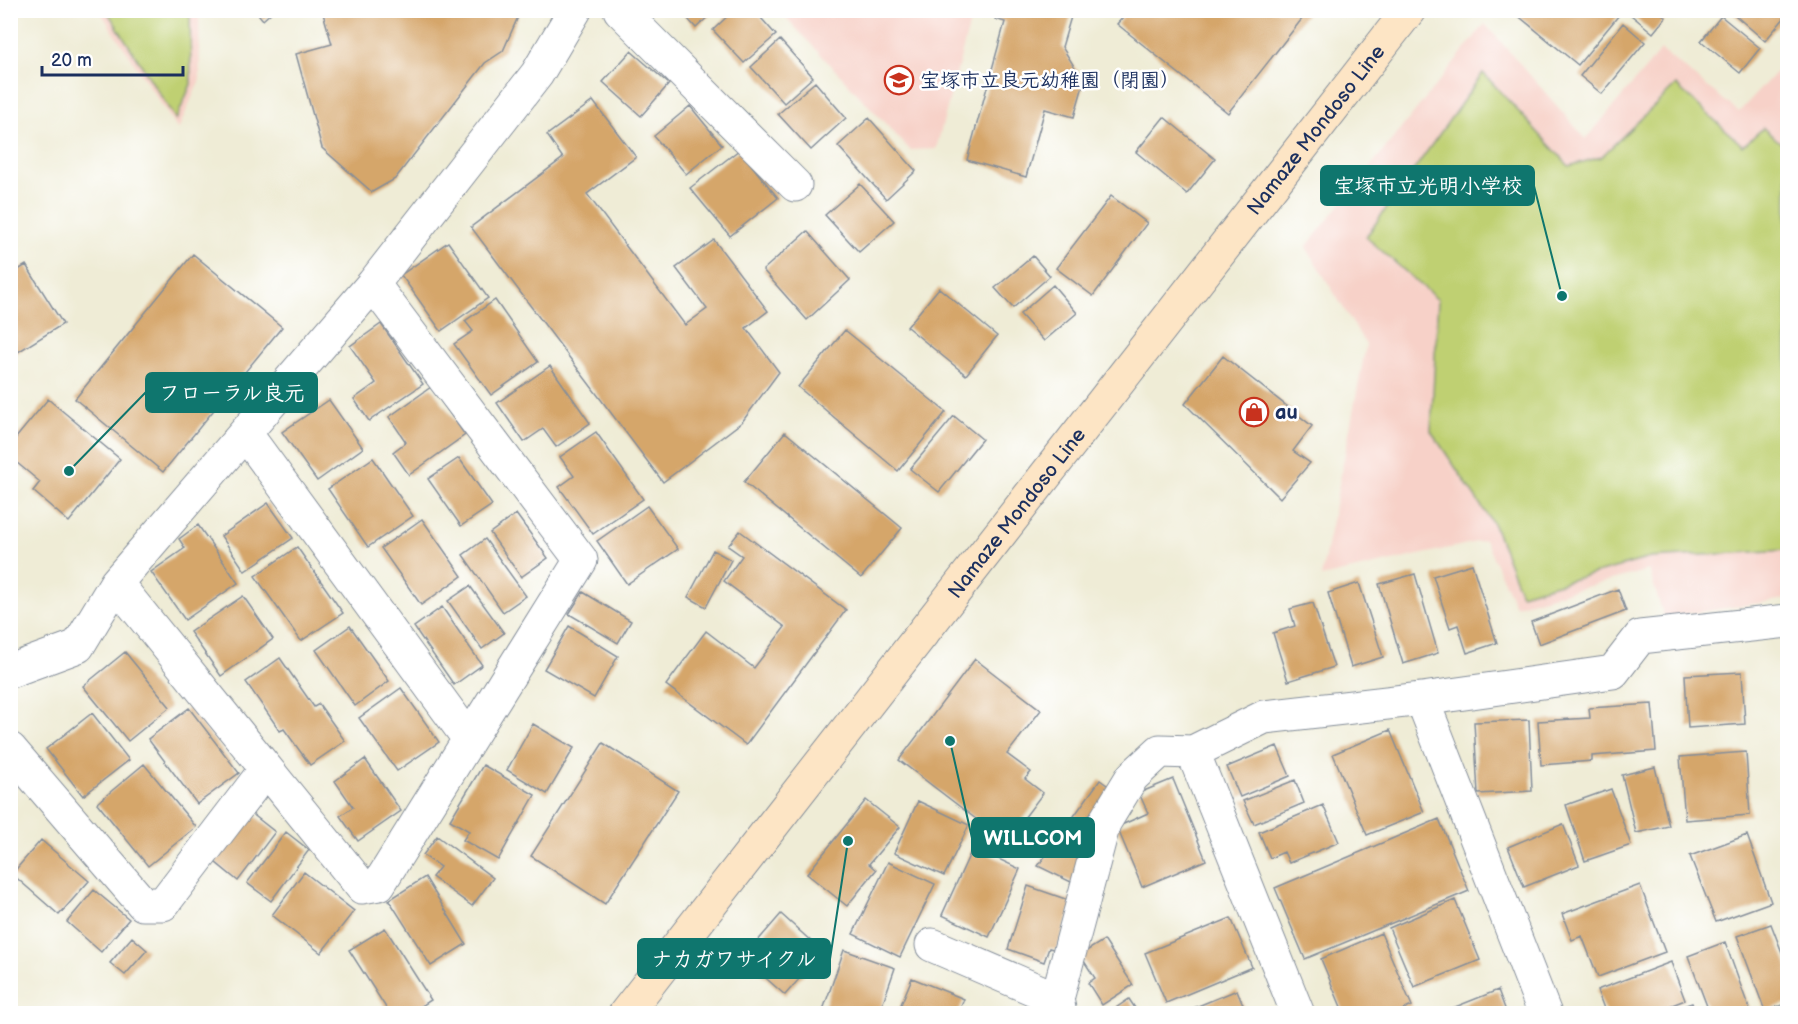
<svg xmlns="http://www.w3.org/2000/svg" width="1798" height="1024" font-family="'Balsamiq Sans','Klee One',sans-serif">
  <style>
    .built { fill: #f7d1c8 }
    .green { fill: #bfd072; stroke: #6d8068; stroke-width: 1.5 }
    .building { fill: #d5a66b }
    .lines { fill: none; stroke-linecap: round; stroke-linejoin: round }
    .street-casing { stroke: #858e9a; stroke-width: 35 }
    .secondary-casing { stroke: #858e9a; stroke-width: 35 }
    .street { stroke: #fff; stroke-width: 33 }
    .secondary { stroke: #fde5c5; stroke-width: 33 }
    .labels { text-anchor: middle; stroke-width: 5; stroke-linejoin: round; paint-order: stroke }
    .poi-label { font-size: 20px; font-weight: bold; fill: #1b2f5e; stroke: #fff; text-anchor: start }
    .street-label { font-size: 20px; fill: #1b2f5e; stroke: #fff }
    .leader { fill: none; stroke: #0f766e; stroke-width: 2 }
    .callout-dot { fill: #0f766e; stroke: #fff; stroke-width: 2 }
    .callout { fill: #0f766e; stroke: #0f766e; stroke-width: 2 }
    .callout-label { font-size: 21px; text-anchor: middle; font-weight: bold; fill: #fff }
  </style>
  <rect width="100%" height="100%" fill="#fff"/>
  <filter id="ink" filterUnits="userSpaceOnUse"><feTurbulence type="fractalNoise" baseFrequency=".0167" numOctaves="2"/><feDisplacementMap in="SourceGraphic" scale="12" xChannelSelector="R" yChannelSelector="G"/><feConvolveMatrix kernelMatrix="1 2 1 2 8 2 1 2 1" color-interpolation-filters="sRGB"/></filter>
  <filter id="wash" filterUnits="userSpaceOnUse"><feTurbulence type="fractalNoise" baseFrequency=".008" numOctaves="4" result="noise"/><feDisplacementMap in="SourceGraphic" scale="24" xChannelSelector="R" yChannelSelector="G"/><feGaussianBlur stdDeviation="1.35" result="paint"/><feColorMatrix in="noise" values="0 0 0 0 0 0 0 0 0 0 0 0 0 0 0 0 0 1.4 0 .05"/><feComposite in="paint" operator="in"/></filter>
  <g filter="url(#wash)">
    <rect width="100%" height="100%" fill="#efecd6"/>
    <path class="built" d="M 100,11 L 199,11 L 200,79 L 178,130 Z
      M 780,11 L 973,11 L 936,149 L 910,150 Z
      M 1485,24 L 1586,139 L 1661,50 L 1739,112 L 1787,60 L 1787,599 L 1664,617 L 1649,570 L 1515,606 L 1485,540 L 1321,577 L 1366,345 L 1306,247 Z"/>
    <path class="green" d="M 107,11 L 190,11 L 191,84 L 176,120 Z
      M 1483,73 L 1569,166 L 1601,157 L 1676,85 L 1743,146 L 1763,128 L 1787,148 L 1787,550 L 1650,558 L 1521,594 L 1494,525 L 1431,431 L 1438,300 L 1366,237 Z"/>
    <g id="blocks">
      <path class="building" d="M 255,10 L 274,10 L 263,20 Z
        M 322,10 L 521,10 L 503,51 L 485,63 L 395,179 L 372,192 L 322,148 L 296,54 L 332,44 Z
        M 680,10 L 715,10 L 696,28 Z
        M 734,10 L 754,10 L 776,35 L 744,63 L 713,30 Z
        M 997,10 L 1073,10 L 1062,47 L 1084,82 L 1074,117 L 1045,109 L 1026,177 L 967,160 L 1005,22 L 995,19 Z
        M 1115,10 L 1309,10 L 1228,113 L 1117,24 L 1123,17 Z
        M 1519,10 L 1614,10 L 1619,15 L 1578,65 L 1516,14 Z
        M 1625,10 L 1657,10 L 1666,17 L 1653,33 Z
        M 1729,10 L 1777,10 L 1785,17 L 1765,41 Z
        M 1721,16 L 1760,48 L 1740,73 L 1701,41 Z
        M 1623,23 L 1645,42 L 1602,94 L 1580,76 Z
        M 780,40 L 813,77 L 784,103 L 751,67 Z
        M 631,51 L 669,84 L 641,116 L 603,82 Z
        M 815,82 L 846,118 L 811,150 L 778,114 Z
        M 593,101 L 636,157 L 587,194 L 685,325 L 707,309 L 676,268 L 714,240 L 768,311 L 746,328 L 779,372 L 742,422 L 663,482 L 471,227 L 563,158 L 547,135 Z
        M 690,106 L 722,145 L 686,174 L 654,136 Z
        M 1164,117 L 1215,159 L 1187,194 L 1136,152 Z
        M 869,118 L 916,171 L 886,199 L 838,146 Z
        M 739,150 L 778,198 L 730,236 L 690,188 Z
        M 860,184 L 894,221 L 859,252 L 825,215 Z
        M 1111,196 L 1147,223 L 1093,296 L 1056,268 Z
        M 807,231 L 850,280 L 807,320 L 763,270 Z
        M 448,242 L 488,298 L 441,331 L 401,275 Z
        M 193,254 L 282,327 L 163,472 L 75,399 Z
        M 1033,256 L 1050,276 L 1013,308 L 995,288 Z
        M 26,265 L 63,324 L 10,357 L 10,275 Z
        M 1053,285 L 1077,313 L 1044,341 L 1020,314 Z
        M 939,288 L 997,336 L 966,375 L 907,327 Z
        M 495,300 L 538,362 L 491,395 L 454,344 L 473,331 L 465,321 Z
        M 381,324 L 423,384 L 369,421 L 354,399 L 376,383 L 350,346 Z
        M 845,330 L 946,412 L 898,471 L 798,387 Z
        M 1223,356 L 1312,426 L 1293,451 L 1310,463 L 1280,498 L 1185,404 Z
        M 550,366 L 590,423 L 556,447 L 543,429 L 524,442 L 497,403 Z
        M 431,387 L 465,435 L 409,475 L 393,452 L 406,442 L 389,417 Z
        M 48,399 L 120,459 L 69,522 L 33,491 L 40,482 L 10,457 L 10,445 Z
        M 329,400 L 363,448 L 317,481 L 282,432 Z
        M 954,416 L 982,439 L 939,492 L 910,469 Z
        M 596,432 L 643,499 L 593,534 L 559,487 L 574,476 L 560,457 Z
        M 785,432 L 902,528 L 861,578 L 744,482 Z
        M 373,458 L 413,516 L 368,547 L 328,489 Z
        M 459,458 L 492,505 L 461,526 L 428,479 Z
        M 268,503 L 293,538 L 245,571 L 221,536 Z
        M 647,506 L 678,549 L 627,584 L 597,541 Z
        M 516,514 L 548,558 L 521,577 L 490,533 Z
        M 422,519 L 462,576 L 421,605 L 381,548 Z
        M 198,525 L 238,583 L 185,620 L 151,572 L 185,548 L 179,539 Z
        M 740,531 L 846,610 L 746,745 L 666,685 L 706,631 L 754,668 L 785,627 L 724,581 L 742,556 L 728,546 Z
        M 485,539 L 526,596 L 503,612 L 463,555 Z
        M 297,547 L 343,613 L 301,641 L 255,576 Z
        M 713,550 L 731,560 L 706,607 L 688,597 Z
        M 1472,564 L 1497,643 L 1467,653 L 1458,625 L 1450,628 L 1433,576 Z
        M 1415,574 L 1438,653 L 1403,664 L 1379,584 Z
        M 1359,583 L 1383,657 L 1351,667 L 1328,593 Z
        M 470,586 L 504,633 L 482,649 L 448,601 Z
        M 1618,589 L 1626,611 L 1539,644 L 1531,622 Z
        M 583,592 L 631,621 L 618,643 L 569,614 Z
        M 243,596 L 273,639 L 221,676 L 190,632 Z
        M 1313,603 L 1334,667 L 1288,681 L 1273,633 L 1295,626 L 1290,609 Z
        M 442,607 L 482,665 L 454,685 L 414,627 Z
        M 350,626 L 389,681 L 355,706 L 316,650 Z
        M 569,626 L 618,656 L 594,698 L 544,669 Z
        M 125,652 L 170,707 L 128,741 L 83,686 Z
        M 280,658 L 314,707 L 319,704 L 345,741 L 310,765 L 284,729 L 280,731 L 246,682 Z
        M 975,659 L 1041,710 L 1007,754 L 1031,772 L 1025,779 L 1043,793 L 1006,842 L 899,760 Z
        M 1742,672 L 1745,724 L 1688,728 L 1685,675 Z
        M 401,688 L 439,742 L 397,771 L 359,718 Z
        M 1652,704 L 1656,751 L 1592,756 L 1592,761 L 1541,765 L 1538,721 L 1590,718 L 1589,708 Z
        M 189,708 L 239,773 L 197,804 L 148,739 Z
        M 92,713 L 129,760 L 83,796 L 46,749 Z
        M 1529,720 L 1532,791 L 1478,794 L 1474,722 Z
        M 533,724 L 574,748 L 547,794 L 507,770 Z
        M 1390,730 L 1424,812 L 1367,835 L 1333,754 Z
        M 603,743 L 678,791 L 605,904 L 531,856 Z
        M 1277,746 L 1290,776 L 1240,797 L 1227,767 Z
        M 1746,752 L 1750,815 L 1685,820 L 1680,757 Z
        M 365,759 L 401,811 L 358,841 L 340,816 L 353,807 L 335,781 Z
        M 144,764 L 196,827 L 148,866 L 97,803 Z
        M 483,765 L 535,795 L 498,860 L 463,840 L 469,831 L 450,820 Z
        M 1655,767 L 1669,826 L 1636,833 L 1622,775 Z
        M 1173,779 L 1206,860 L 1142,887 L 1117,827 L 1148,813 L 1139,793 Z
        M 1100,780 L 1111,788 L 1073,883 L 1038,866 Z
        M 1295,780 L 1304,803 L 1254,824 L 1243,801 Z
        M 1611,789 L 1631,845 L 1585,861 L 1566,805 Z
        M 866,800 L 900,827 L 869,864 L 876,870 L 847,906 L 807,874 Z
        M 918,801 L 969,825 L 944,876 L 894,853 Z
        M 1323,805 L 1339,842 L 1289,863 L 1284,852 L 1270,858 L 1259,832 Z
        M 251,813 L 275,832 L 238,881 L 215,862 Z
        M 1439,819 L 1469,891 L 1305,959 L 1275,888 Z
        M 1563,824 L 1579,865 L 1524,887 L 1508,847 Z
        M 286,832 L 309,850 L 271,901 L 247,883 Z
        M 1747,835 L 1771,902 L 1716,922 L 1690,856 Z
        M 437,836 L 493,878 L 472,906 L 432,877 L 440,867 L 423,855 Z
        M 41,840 L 89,881 L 59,915 L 12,874 Z
        M 973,847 L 1020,869 L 989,937 L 942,915 Z
        M 888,862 L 935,884 L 900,957 L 853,934 Z
        M 304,872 L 354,911 L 321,953 L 272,915 Z
        M 425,877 L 466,944 L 431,966 L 389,900 Z
        M 1640,885 L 1665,952 L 1598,977 L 1582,936 L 1572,940 L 1562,914 Z
        M 1028,886 L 1074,902 L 1057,950 L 1049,948 L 1044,962 L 1008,949 Z
        M 94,890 L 129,919 L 101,952 L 67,922 Z
        M 1455,900 L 1480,960 L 1414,987 L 1389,928 Z
        M 781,914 L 823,952 L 785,995 L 743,958 Z
        M 1231,918 L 1252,967 L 1166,1003 L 1145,953 Z
        M 1771,924 L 1788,968 L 1788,1003 L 1765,1011 L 1737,936 Z
        M 385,928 L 431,1000 L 409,1014 L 390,1014 L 349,950 Z
        M 1381,933 L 1412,1006 L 1394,1014 L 1344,1014 L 1321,959 Z
        M 132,937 L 147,950 L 125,975 L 110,963 Z
        M 1104,940 L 1133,985 L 1102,1005 L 1088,983 L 1095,978 L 1080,955 Z
        M 1725,942 L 1751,1014 L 1710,1014 L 1688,956 Z
        M 844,950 L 895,968 L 879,1014 L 822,1013 Z
        M 1671,962 L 1685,1000 L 1649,1014 L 1606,1014 L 1597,990 Z
        M 912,978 L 964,999 L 958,1014 L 897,1014 Z
        M 1237,990 L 1247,1014 L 1181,1014 L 1181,1013 Z
        M 1498,990 L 1507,1014 L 1440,1014 L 1440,1013 Z
        M 1129,999 L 1139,1014 L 1107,1014 Z
        M 1692,1003 L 1696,1014 L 1663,1014 L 1663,1013 Z"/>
    </g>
  </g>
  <g filter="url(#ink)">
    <use href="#blocks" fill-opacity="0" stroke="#858e9a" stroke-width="1.5"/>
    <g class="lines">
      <g class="street-casing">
        <path id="street" d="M 620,10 L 795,185
          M 245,433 L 469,739
          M 116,583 L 362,887 L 379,884 L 581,560 L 373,284
          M 10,671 L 78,646 L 116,583 L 373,284 L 537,74 L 575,10
          M 10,749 L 143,904 L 163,904 L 266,769
          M 932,945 L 1057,999 L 1060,1014
          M 1057,999 L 1104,823 L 1132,777 L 1160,751 L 1193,752
          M 1298,1014 L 1193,752 L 1264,717 L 1422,699
          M 1545,1014 L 1422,699 L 1613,672 L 1640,637 L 1788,621"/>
      </g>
      <g class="secondary-casing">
        <g id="secondary">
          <path id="s1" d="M 625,1014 L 1409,10"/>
        </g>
      </g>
      <use href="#street" class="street"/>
      <use href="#secondary" class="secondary"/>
    </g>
  </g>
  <defs>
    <g id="school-ring" transform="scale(1.5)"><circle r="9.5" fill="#fff" stroke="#c8321e" stroke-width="1.5"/><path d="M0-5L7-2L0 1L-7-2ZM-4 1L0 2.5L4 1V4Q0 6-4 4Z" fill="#c8321e"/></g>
    <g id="shop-ring" transform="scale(1.5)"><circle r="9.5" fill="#fff" stroke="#c8321e" stroke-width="1.5"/><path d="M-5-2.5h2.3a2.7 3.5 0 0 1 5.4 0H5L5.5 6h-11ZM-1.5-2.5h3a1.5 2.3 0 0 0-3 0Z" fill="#c8321e"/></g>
  </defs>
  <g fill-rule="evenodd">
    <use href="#school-ring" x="899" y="80"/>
    <use href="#shop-ring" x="1254" y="412"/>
  </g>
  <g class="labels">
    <g class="poi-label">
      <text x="920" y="87">宝塚市立良元幼稚園（閉園）</text>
      <text x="1275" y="419">au</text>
    </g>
    <g class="street-label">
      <text dy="7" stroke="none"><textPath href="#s1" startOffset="1122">Namaze Mondoso Line</textPath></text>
      <text dy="7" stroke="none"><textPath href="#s1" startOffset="636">Namaze Mondoso Line</textPath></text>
    </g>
  </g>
  <path class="leader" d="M1562 296L1534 186M69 471L146 392M950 741L972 838M848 841L830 959"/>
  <g class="callout-dot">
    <circle cx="1562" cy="296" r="6"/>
    <circle cx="69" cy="471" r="6"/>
    <circle cx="950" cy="741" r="6"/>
    <circle cx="848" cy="841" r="6"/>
  </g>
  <g class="callout">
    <rect x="1321" y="166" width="213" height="39" rx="6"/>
    <rect x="146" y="373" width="171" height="39" rx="6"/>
    <rect x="972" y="818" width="122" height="39" rx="6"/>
    <rect x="638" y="939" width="192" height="39" rx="6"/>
  </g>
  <g class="callout-label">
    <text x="1428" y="193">宝塚市立光明小学校</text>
    <text x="232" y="400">フローラル良元</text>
    <text x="1033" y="845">WILLCOM</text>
    <text x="734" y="966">ナカガワサイクル</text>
  </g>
  <rect width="1798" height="1024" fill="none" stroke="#fff" stroke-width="36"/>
  <path d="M42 66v9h141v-9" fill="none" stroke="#1b2f5e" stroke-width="3"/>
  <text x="51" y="66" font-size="18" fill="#1b2f5e" stroke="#ffffff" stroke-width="4.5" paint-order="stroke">20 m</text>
</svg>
